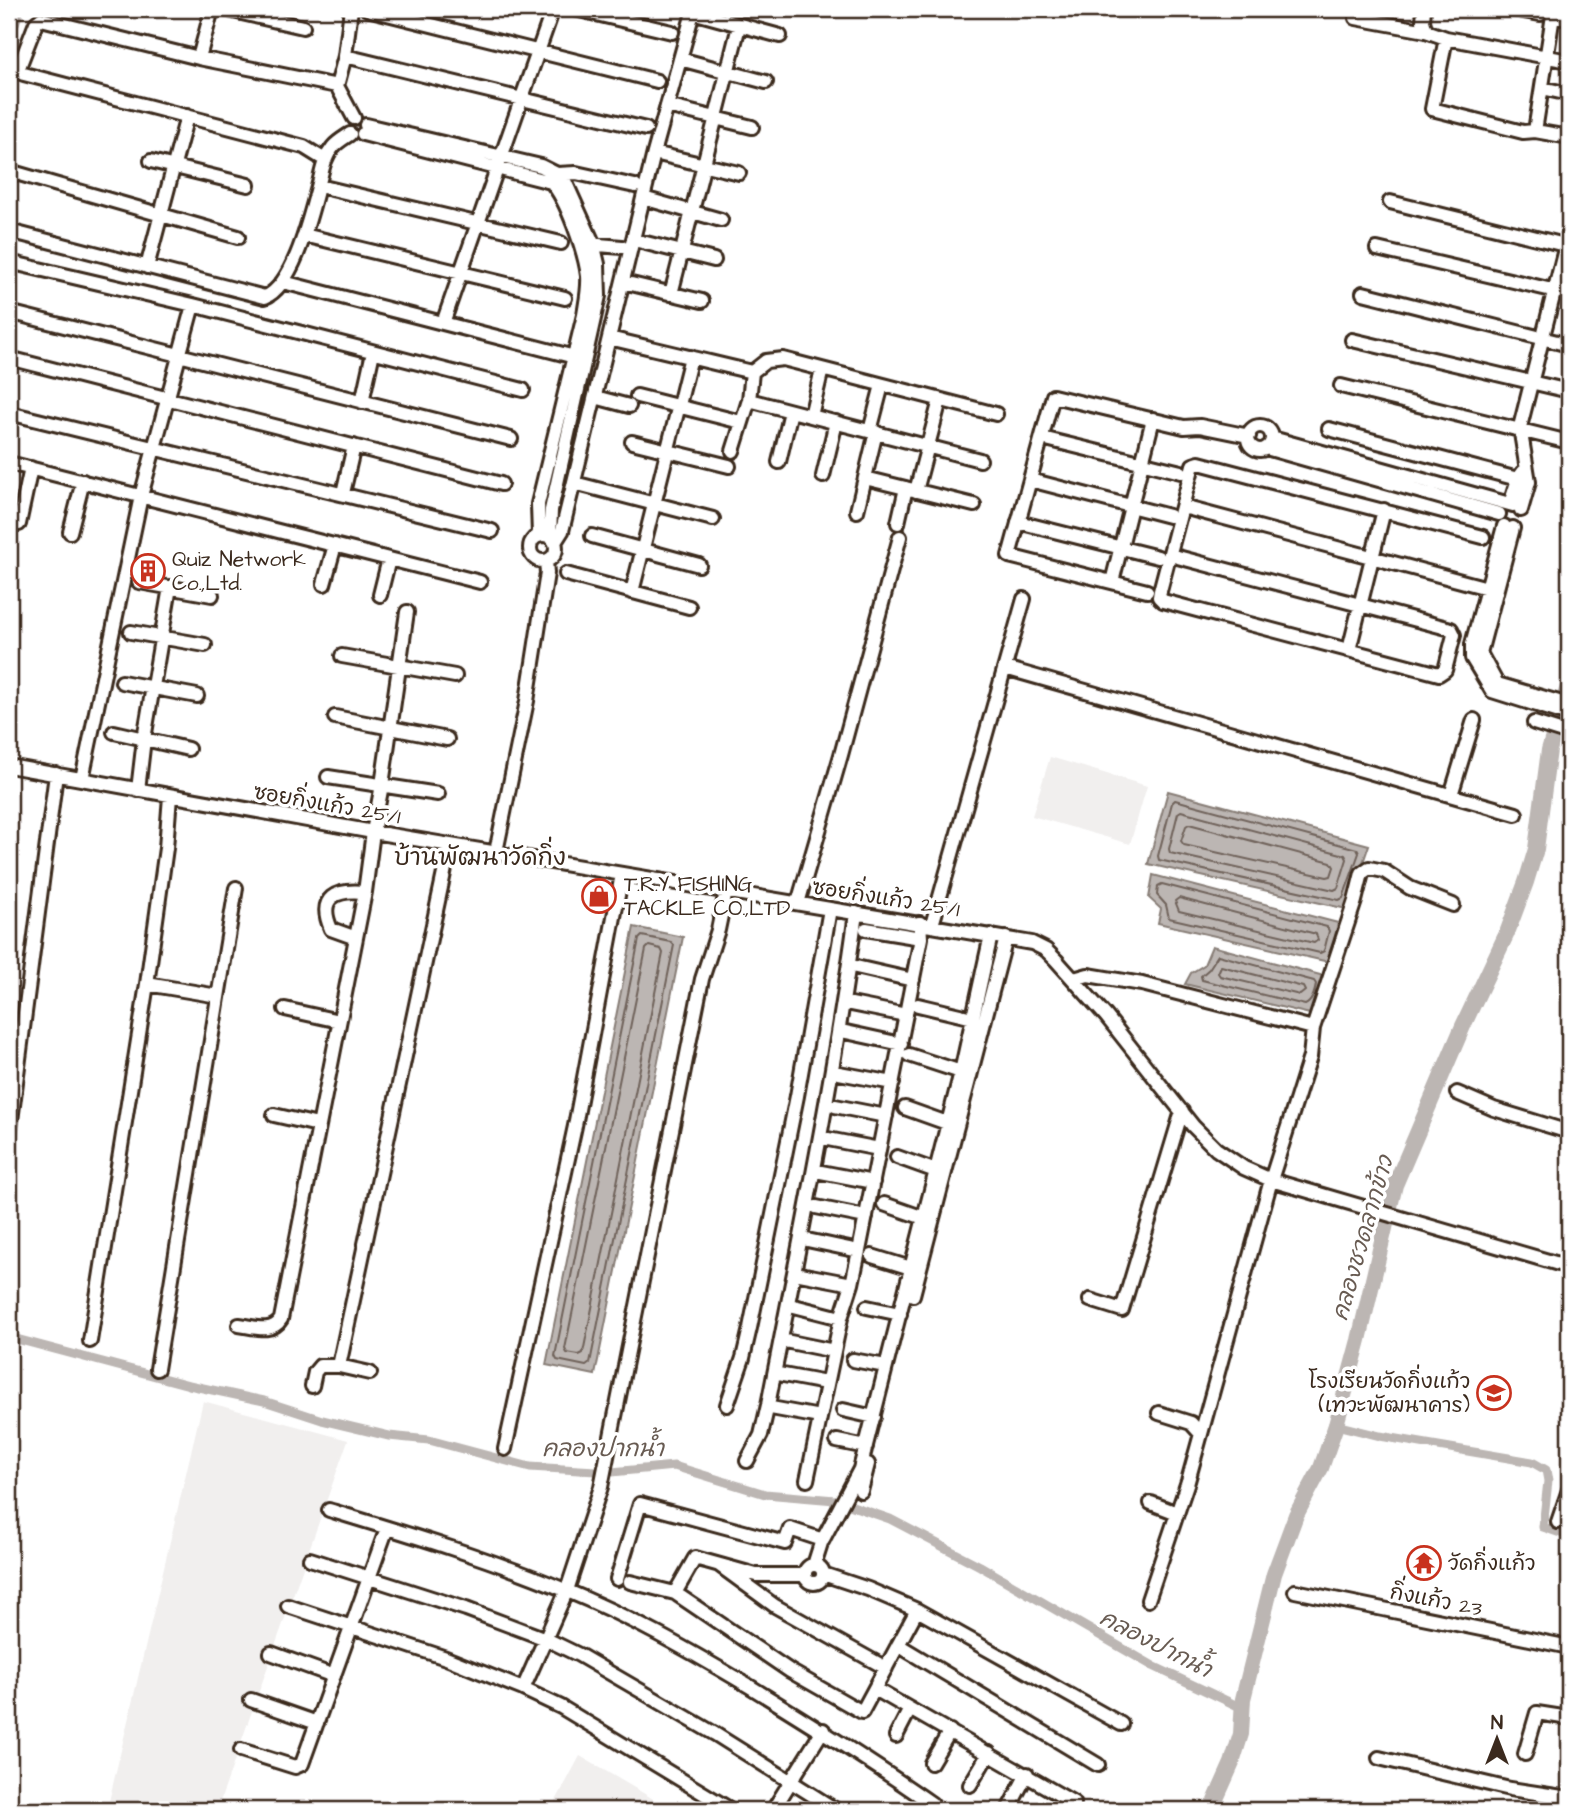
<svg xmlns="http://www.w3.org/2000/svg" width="1578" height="1819" font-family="'Architects Daughter','Playpen Sans Thai',sans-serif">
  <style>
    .built { fill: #f1efee }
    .water { fill: #bcb6b3; stroke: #887e77; stroke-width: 2 }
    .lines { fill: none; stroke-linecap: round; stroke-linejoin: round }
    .shore { stroke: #6f625a; stroke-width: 2 }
    .canal { stroke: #bcb6b3; stroke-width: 9 }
    .river { stroke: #bcb6b3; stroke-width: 16 }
    .minor-casing { stroke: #3b2a1e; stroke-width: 18 }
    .minor { stroke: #fff; stroke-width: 12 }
    .labels { text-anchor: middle; stroke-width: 7; stroke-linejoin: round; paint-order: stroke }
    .poi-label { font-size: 21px; fill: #3b2a1e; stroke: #fff; text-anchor: start }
    .street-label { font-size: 21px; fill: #3b2a1e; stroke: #fff }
    .water-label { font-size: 23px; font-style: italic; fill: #685b52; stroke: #fff }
    .quarter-label { font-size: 24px; fill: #3b2a1e; stroke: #fff }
  </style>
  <rect width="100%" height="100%" fill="#fff"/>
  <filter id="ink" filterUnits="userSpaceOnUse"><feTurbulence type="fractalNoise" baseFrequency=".0143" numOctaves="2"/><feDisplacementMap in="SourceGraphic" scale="14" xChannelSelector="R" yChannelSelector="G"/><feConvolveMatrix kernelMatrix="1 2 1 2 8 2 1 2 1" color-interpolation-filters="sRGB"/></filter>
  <g filter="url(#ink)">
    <path class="built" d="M 1050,757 L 1147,786 L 1130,844 L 1032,816 Z
      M 203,1401 L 348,1440 L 217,1810 L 107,1810 Z
      M 580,1756 L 672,1810 L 551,1810 Z"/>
    <path class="water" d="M 1168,791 L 1369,845 L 1347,909 L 1148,864 Z
      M 1153,875 L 1338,923 L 1329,962 L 1158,923 L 1161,909 L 1149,898 Z
      M 634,927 L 683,937 L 595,1375 L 546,1365 Z
      M 1212,946 L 1324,976 L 1322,994 L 1310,1014 L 1185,984 L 1191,973 L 1204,965 Z"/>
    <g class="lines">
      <path class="shore" d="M 1175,800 L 1357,849 L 1359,853 L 1343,898 L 1339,900 L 1159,860 L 1158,856 L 1172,803 Z
        M 1181,811 L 1345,855 L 1347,859 L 1338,888 L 1334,890 L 1170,853 L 1169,849 L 1178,813 Z
        M 1189,824 L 1331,862 L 1334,867 L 1331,876 L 1327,877 L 1184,845 L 1181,841 L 1186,826 Z
        M 1162,884 L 1327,927 L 1329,931 L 1324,951 L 1320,953 L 1169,918 L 1166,905 L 1157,895 L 1158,886 Z
        M 1179,898 L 1316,934 L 1318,940 L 1314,943 L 1179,911 L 1175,901 Z
        M 642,936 L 671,942 L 674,945 L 590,1363 L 586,1366 L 557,1360 L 555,1356 L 639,939 Z
        M 649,946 L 661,949 L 663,953 L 583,1353 L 579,1355 L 567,1353 L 565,1349 L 646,949 Z
        M 1218,955 L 1314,981 L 1316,984 C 1315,991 1312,1002 1305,1005 L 1202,980 L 1201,976 L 1209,969 Z
        M 1221,966 L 1303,987 L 1305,991 L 1300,995 L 1220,976 L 1218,973 Z"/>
      <path class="canal" d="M 9,41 L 20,9
        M 9,1337 L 189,1385 L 264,1401 L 322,1420 L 389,1436 L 429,1440 L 530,1467 L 612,1472 L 674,1466 L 765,1494 L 835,1500 L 890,1519 L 980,1566 L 1153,1666 L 1242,1708
        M 1336,1425 L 1380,1436 L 1532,1462 L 1546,1470 L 1548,1481 L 1543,1527 L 1569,1536"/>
      <path class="river" d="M 1211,1810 L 1232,1763 L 1241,1734 L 1243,1699 L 1274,1574 L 1296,1515 L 1321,1468 L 1336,1425 L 1359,1340 L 1395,1185 L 1463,1026 L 1507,933 L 1526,882 L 1536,849 L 1549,750 L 1569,683"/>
      <g class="minor-casing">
        <path id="minor" d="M 224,9 L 303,27
          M 351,9 L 345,56 L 337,86 L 354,118
          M 367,9 L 657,81
          M 575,9 L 672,32
          M 727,9 L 745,9
          M 1424,9 L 1423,21 L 1426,31 L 1446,38 L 1432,109 L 1523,132 L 1535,131
          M 1512,9 L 1540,14
          M 1554,9 L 1535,131 L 1569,137
          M 1552,16 L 1569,19
          M 1356,18 L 1426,31
          M 1446,38 L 1569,61
          M 345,56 L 646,129
          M 199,58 L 212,9
          M 680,59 L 766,82
          M 1542,88 L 1569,94
          M 667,106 L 752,127
          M 366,125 L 541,166 L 557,174 L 565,181 L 593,243 L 598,264 L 599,296 L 551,510 L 550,537
          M 363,134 L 551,182 C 567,199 585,252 588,276 C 589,289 586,302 584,315 L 538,504 L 539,536
          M 654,153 L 739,173
          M 325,160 L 304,147 L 24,74 L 21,73 L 19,67 L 36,23 L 41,19 L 199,58 L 337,86
          M 151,161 L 248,185
          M 9,171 L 238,237
          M 556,176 L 557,174 L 576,173 L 635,186
          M 319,186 L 561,243
          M 643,198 L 721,220
          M 1390,202 L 1569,246
          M 17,233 L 265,297 C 294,285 310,216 318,187 C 322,173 323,159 333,147 C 337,142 344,138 350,134
          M 304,235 L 565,298
          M 634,240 L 714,260
          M 587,244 L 622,247
          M 1377,249 L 1569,294
          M 9,262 L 193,305 L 523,390
          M 147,267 L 187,116
          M 283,282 L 567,355
          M 623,282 L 702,301
          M 1363,293 L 1569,345
          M 671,294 L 739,26
          M 9,312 L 511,439
          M 443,323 L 553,9
          M 609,338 L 752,372 L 749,400 L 733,451
          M 1352,340 L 1569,391
          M 9,358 L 501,484
          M 752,372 L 766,361 L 783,359 L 996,414
          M 1341,386 L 1569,442
          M 637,396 L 741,422
          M 595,397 L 629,406
          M 749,400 L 980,460
          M 362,402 L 373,352
          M 9,413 L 492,531
          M 811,416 L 822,369
          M1248 438a12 12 0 1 1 24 0a12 12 0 1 1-24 0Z
          M 1329,429 L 1529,482
          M 870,431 L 882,385
          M 1042,438 L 1181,472
          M 1272,438 L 1513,505
          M 632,442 L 729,466
          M 1266,448 L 1499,514
          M 779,462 L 791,411
          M 9,463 L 480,582
          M 823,476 L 836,422
          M 865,478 L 974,505
          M 1030,480 L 1169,516
          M 574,483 L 713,519
          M 916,491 L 940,400
          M 343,493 L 354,446
          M 1510,504 L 1518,479 L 1523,472
          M 1183,507 L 1495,590
          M 1521,510 L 1529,482 L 1520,427 L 1566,245
          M 857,511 L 876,432
          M 1018,522 L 1158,557
          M 898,523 L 906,488
          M 19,524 L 31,468
          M 1504,526 L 1472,644 L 1472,658 L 1492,691 L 1569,715
          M 1513,528 L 1480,653 L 1497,684 L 1569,705
          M 70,532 L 83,481
          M530 548a13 13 0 1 1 26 0a13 13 0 1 1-26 0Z
          M 592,536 L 699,565
          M 555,542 L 562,531 L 654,153 L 692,16 L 696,13 L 780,36
          M 1170,555 L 1451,629 L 1454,635 L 1445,670 L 1439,674 L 1163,601 L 1159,597 L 1160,591 L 1193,465 L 1199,463 L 1483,537
          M 566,574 L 689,607
          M 139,582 L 212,595
          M 1112,582 L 1153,419
          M 324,584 L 335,545
          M 1147,591 L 1009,556 L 1053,396 L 1184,427 L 1200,426 L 1249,436
          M 632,592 L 691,357
          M 380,595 L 389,559
          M 131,632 L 205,645
          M 1349,650 L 1384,510
          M 342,656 L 455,676
          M 1005,668 L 1516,814
          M 122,682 L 197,696
          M 335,717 L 447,739
          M 1534,723 L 1569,734
          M 114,732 L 188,749
          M 9,766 L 373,832 L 1032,943 L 1046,950 L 1056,960 L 1106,1016 L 1193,1126 L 1216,1149 L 1244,1168 L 1271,1180 L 1569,1267
          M 328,777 L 438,794
          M 82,779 L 141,496 L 193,305
          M 138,790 L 144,739 L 170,587
          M 1451,795 L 1474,720
          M 496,852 L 527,701 L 547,573 L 546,561
          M 798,903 L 841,755 L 900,537
          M 932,925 L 1024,599
          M 866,929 L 921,938
          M 356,938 L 331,929 C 317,897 336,889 365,892
          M 856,967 L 913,980
          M 1074,979 L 1088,975 L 1142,984 L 1313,1028
          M 147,984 L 218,996
          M 851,1004 L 906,1015
          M 918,1005 L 973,1018
          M 285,1009 L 339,1021
          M 846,1032 L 901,1044
          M 909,1055 L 961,1072
          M 839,1073 L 893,1083
          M 1457,1093 L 1494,1109 L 1569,1132
          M 835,1106 L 886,1116
          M 905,1108 L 947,1123
          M 274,1115 L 318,1125
          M 9,1136 L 56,774
          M 828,1139 L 879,1149
          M 897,1157 L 936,1171
          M 821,1172 L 873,1182
          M 884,1204 L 924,1218
          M 816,1207 L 866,1217
          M 807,1240 L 859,1251
          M 872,1256 L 911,1268
          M 800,1274 L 852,1284
          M 913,1295 L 1006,938
          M 1090,1300 L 1122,1310 L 1182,1111
          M 794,1306 L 841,1318
          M 867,1307 L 900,1314
          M 239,1325 C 254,1327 272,1334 281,1319 L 365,892 L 373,832 L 382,785 L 407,612
          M 90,1341 L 147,984 L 166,848 L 170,796
          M 785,1341 L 834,1351
          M 853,1360 L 886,1366
          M 339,1366 L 450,845
          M 157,1369 L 236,888
          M 778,1374 L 826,1383
          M 312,1386 L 315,1372 L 320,1366 L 339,1366 L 370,1373
          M 727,1405 L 743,1358 L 750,1328 L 797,1096 L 830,909
          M 771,1408 L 820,1417
          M 843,1410 L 874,1417
          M 1159,1413 L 1191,1423 L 1201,1434
          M 837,1441 L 866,1447
          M 505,1449 L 575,1126 L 622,874
          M 747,1461 L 761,1435 L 768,1405 C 800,1241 834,1078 856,913
          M 807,1480 L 841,1318 L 852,1284 L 859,1251 L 921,938 L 920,923
          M 861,1491 L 868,1464
          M 1151,1503 L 1177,1513
          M 329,1510 C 408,1534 488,1558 565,1590 C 629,1616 690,1651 749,1686 C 811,1724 872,1762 932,1804
          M 1558,1522 L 1569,1490
          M 310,1559 L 466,1609 L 546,1639 L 579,1655 L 715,1734 L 836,1810
          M 719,1565 L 775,1606 L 886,1668
          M 814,1565 L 821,1543 L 860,1469 L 961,1072 L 991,935
          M805 1574a9 9 0 1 1 18 0a9 9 0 1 1-18 0Z
          M 823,1574 L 868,1589 L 917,1610 L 1121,1724
          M 617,1579 L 640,1504 L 785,1543 L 790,1529 L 823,1540
          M 630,1582 L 675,1593 L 790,1671 L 862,1712 L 917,1610
          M 1295,1591 L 1569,1647
          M 675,1593 L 695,1558 L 756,1575 L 805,1575
          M 1148,1600 L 1188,1481 L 1271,1180 L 1310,1057 L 1313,1028 L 1355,901 L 1362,873 L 1369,868 L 1384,871 L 1410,888 L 1453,905
          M 288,1606 L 446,1658 L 523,1689 L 567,1590 L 601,1487 L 702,979 L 718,930 L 726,891
          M 898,1645 L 1098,1765
          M 271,1653 L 334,1676
          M 523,1689 L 561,1707 L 731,1810
          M 875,1689 L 1074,1803 L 1069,1810
          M 251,1700 L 317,1723
          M 896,1736 L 910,1709
          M 241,1750 L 295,1767 L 302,1764 L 387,1528
          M 1525,1754 L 1537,1713 L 1569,1718
          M 1379,1758 L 1510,1789 L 1569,1798
          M 931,1763 L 950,1731
          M 970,1785 L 989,1753
          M 1009,1808 L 1027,1774
          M 773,1810 L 823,1730"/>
      </g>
      <use href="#minor" class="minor"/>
    </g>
  </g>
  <defs>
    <g id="building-ring" transform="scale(1.75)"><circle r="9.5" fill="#fff" stroke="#c8321e" stroke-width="1.5"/><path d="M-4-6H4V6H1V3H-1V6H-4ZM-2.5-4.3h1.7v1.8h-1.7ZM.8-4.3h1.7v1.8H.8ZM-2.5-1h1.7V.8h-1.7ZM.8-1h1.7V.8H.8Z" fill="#c8321e"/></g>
    <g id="shop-ring" transform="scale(1.75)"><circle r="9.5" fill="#fff" stroke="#c8321e" stroke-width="1.5"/><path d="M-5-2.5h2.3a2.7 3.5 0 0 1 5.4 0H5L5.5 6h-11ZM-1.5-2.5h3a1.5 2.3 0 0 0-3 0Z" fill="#c8321e"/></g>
    <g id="school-ring" transform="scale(1.75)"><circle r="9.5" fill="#fff" stroke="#c8321e" stroke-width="1.5"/><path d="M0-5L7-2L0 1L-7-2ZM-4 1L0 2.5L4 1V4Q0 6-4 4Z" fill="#c8321e"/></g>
    <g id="temple-ring" transform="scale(1.75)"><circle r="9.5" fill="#fff" stroke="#c8321e" stroke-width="1.5"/><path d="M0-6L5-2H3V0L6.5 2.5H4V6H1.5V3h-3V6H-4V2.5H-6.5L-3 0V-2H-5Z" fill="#c8321e"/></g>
  </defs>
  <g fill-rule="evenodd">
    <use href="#building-ring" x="148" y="571"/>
    <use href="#shop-ring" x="599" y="896"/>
    <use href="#school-ring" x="1494" y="1393"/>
    <use href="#temple-ring" x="1424" y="1563"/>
  </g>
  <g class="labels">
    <g class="poi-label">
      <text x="172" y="566">Quiz Network<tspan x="172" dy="24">Co.,Ltd.</tspan></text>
      <text x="624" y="891">T.R.Y FISHING<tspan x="624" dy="24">TACKLE CO.,LTD</tspan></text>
      <text x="1470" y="1388" text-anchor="end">โรงเรียนวัดกิ่งแก้ว<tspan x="1470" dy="24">(เทวะพัฒนาคาร)</tspan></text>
      <text x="1448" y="1570">วัดกิ่งแก้ว</text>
    </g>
    <g class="street-label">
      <text transform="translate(327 804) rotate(10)" y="7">ซอยกิ่งแก้ว 25/1</text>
      <text transform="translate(886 898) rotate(9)" y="7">ซอยกิ่งแก้ว 25/1</text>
      <text transform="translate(1436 1600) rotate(11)" y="7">กิ่งแก้ว 23</text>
    </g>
    <g class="water-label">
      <text transform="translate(1362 1238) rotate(-74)" y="8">คลองชวดลากข้าว</text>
      <text x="603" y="1456">คลองปากน้ำ</text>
      <text transform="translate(1156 1643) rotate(27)" y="8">คลองปากน้ำ</text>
    </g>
    <g class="quarter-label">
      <text x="480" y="865">บ้านพัฒนาวัดกิ่ง</text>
    </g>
  </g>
  <rect width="1578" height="1819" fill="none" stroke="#fff" stroke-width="35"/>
  <rect x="18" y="18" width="1543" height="1784" fill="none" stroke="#3b2a1e" stroke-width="2.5" filter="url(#ink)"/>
  <g transform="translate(1497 1739)" stroke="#ffffff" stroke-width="5" paint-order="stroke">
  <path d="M0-5L12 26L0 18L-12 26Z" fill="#3b2a1e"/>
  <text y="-10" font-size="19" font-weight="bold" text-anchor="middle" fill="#3b2a1e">N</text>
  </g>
</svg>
